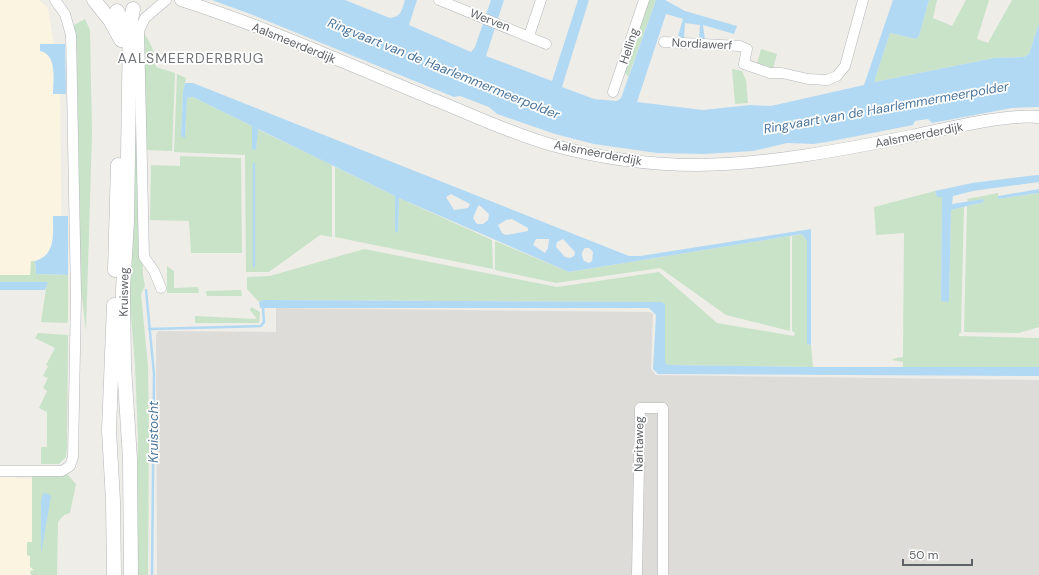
<svg xmlns="http://www.w3.org/2000/svg" width="1039" height="575" font-family="'DM Sans',sans-serif">
  <style>
    .commercial { fill: #faf4e1 }
    .industrial { fill: #dedcd9 }
    .green { fill: #c8e3c8 }
    .water { fill: #b2d9f4; fill-rule: evenodd }
    .lines { fill: none; stroke-linecap: round; stroke-linejoin: round }
    .stream { stroke: #b2d9f4; stroke-width: 2.5 }
    .minor-casing { stroke: #b4b7ba; stroke-width: 11 }
    .tertiary-casing { stroke: #b4b7ba; stroke-width: 13 }
    .secondary-casing { stroke: #b4b6ba; stroke-width: 15 }
    .minor { stroke: #fff; stroke-width: 10 }
    .tertiary { stroke: #fff; stroke-width: 12 }
    .secondary { stroke: #fff; stroke-width: 14 }
    .labels { text-anchor: middle; stroke-width: 3.5; stroke-linejoin: round; paint-order: stroke }
    .street-label { font-size: 12px; fill: #5f6266; stroke: #fff }
    .water-label { font-size: 13px; font-style: italic; fill: #4c769c; stroke: #fff }
    .quarter-label { font-size: 14px; letter-spacing: 1px; fill: #707477; stroke: #fff }
  </style>
  <rect width="100%" height="100%" fill="#efede8"/>
  <path class="commercial" d="M 0,0 L 39,0 L 48,8 L 60,83 L 62,275 L 0,276 Z
    M 0,477 L 37,479 L 46,575 L 0,575 Z"/>
  <path class="industrial" d="M 276,308 L 650,312 L 653,314 L 651,369 L 656,375 L 1039,380 L 1039,575 L 157,575 L 156,335 L 158,331 L 276,332 Z"/>
  <path class="green" d="M 648,0 L 656,0 L 628,77 L 622,68 Z
    M 929,0 L 937,0 L 933,18 L 952,26 L 966,0 L 989,0 L 977,39 L 988,43 L 1012,0 L 1039,0 L 1039,23 L 1029,54 L 1024,57 L 994,58 L 874,82 L 890,33 L 916,39 L 919,36 Z
    M 85,19 L 90,30 L 92,134 L 86,331 L 81,290 L 77,70 L 74,25 Z
    M 142,30 C 150,42 156,52 156,67 L 175,73 L 172,151 L 146,150 Z
    M 134,44 L 143,275 L 145,286 L 141,294 L 148,366 L 149,434 L 148,575 L 135,575 L 138,439 L 135,365 L 129,292 Z
    M 761,49 L 777,54 L 773,69 L 757,64 Z
    M 732,69 L 742,71 L 746,80 L 748,103 L 735,104 Z
    M 177,74 L 186,78 L 183,91 L 181,136 L 185,137 L 187,98 L 193,97 L 252,126 L 256,150 L 257,129 L 332,165 L 332,237 L 320,235 L 269,272 L 246,272 L 245,155 L 174,152 Z
    M 180,156 L 241,158 L 242,253 L 191,253 L 189,221 L 150,220 L 151,165 L 180,166 Z
    M 335,167 L 395,196 L 398,232 L 399,198 L 492,240 L 493,269 L 335,237 Z
    M 935,191 L 937,197 L 942,197 L 941,301 L 949,301 L 951,210 L 964,207 L 961,333 L 959,333 L 959,336 L 1039,338 L 1039,367 L 903,367 L 903,362 L 892,360 L 896,358 L 903,357 L 904,233 L 876,235 L 874,207 Z
    M 998,193 L 998,199 L 1039,193 L 1039,327 L 1019,333 L 964,332 L 967,206 L 984,202 L 982,199 L 968,202 L 967,199 Z
    M 802,234 L 807,241 L 807,344 L 811,345 L 813,367 L 668,365 L 665,362 L 665,304 L 662,302 L 263,300 L 259,302 L 247,289 L 247,277 L 270,276 L 364,249 L 557,287 L 659,272 L 717,323 L 794,336 L 795,333 L 792,331 L 792,236 Z
    M 790,236 L 790,331 L 726,315 L 660,268 L 556,283 L 495,270 L 495,241 L 569,272 Z
    M 31,261 L 35,261 L 36,274 L 68,275 L 68,321 L 67,323 L 41,322 L 47,282 L 0,282 L 0,275 L 30,275 Z
    M 167,266 L 174,271 L 174,288 L 198,287 L 199,293 L 167,293 Z
    M 241,290 L 242,296 L 207,296 L 206,291 Z
    M 251,307 L 260,312 L 259,323 L 195,323 L 195,316 L 257,319 L 250,310 Z
    M 38,333 L 68,335 L 67,448 L 66,457 L 59,464 L 41,464 L 41,447 L 47,447 L 47,412 L 39,408 L 47,391 L 43,388 L 48,378 L 43,376 L 48,366 L 46,365 L 55,348 L 35,338 Z
    M 67,474 L 76,484 L 70,513 L 64,515 L 58,522 L 57,575 L 31,575 L 30,571 L 34,570 L 30,567 L 30,556 L 27,555 L 27,542 L 32,542 L 32,476 L 58,476 Z"/>
  <path class="water" d="M 212,0 L 345,0 L 390,18 C 401,17 402,10 405,0 L 417,0 L 409,25 L 471,52 L 475,47 L 491,0 L 504,0 L 486,56 L 552,81 L 578,0 L 589,0 L 562,87 L 594,99 L 617,101 L 621,98 L 656,0 L 665,0 L 685,11 L 737,26 L 734,34 L 703,25 L 705,40 L 699,39 L 700,25 L 685,23 L 684,38 L 678,36 L 683,19 L 666,14 L 637,102 L 703,110 L 750,105 L 771,106 L 864,85 L 893,0 L 929,0 L 919,36 L 916,39 L 890,33 L 874,82 L 994,58 L 1024,57 L 1029,54 L 1039,23 L 1039,107 L 1012,108 L 932,123 L 928,119 L 915,121 L 913,125 L 827,142 L 813,144 L 787,143 L 753,151 L 704,154 L 657,153 L 594,144 L 555,134 L 497,114 L 489,107 L 460,96 L 454,97 L 253,15 Z
    M 40,44 L 65,44 L 66,94 L 53,94 C 53,81 58,55 40,51 Z
    M 185,83 L 193,83 L 629,256 L 640,256 L 811,229 L 811,345 L 807,344 L 807,241 L 802,234 L 569,272 L 399,198 L 398,233 L 395,231 L 395,196 L 258,129 L 256,150 L 252,149 L 252,126 L 193,97 L 187,98 L 185,138 L 181,136 L 183,91 ZM 451,194 L 470,204 L 468,208 L 454,210 L 446,197 ZM 479,205 L 489,214 L 488,220 L 483,224 L 477,224 L 473,218 L 478,206 ZM 512,219 L 528,228 L 528,231 L 506,235 L 502,233 L 498,225 L 506,220 ZM 536,239 L 549,239 L 548,248 L 545,253 L 533,245 ZM 563,239 L 575,252 L 574,256 L 570,258 L 565,257 L 556,247 L 557,242 ZM 585,248 L 589,248 L 593,252 L 592,261 L 589,263 L 584,261 C 581,255 581,253 585,248 Z
    M 1037,175 L 1039,175 L 1039,182 L 973,191 L 953,196 L 952,204 L 983,199 L 984,202 L 951,210 L 949,302 L 941,301 L 942,197 L 937,197 L 935,191 L 972,183 Z
    M 1039,189 L 1039,193 L 998,199 L 998,196 Z
    M 53,216 L 68,216 L 68,275 L 36,274 L 35,261 C 56,255 53,234 53,216 Z
    M 0,282 L 48,282 L 45,290 L 0,290 Z
    M 263,300 L 662,302 L 665,304 L 665,362 L 668,365 L 813,367 L 1039,367 L 1039,376 L 658,374 L 653,369 L 656,315 L 649,308 L 260,308 L 259,302 Z
    M 46,493 L 51,496 L 41,554 L 41,501 L 43,494 Z"/>
  <g class="lines">
    <path class="stream" d="M 254,164 L 254,266
      M 146,290 L 154,374 L 152,575
      M 149,329 L 261,326 L 264,322 L 263,308"/>
    <g class="minor-casing">
      <path id="minor" d="M 439,0 L 546,44
        M 529,36 L 541,0
        M 664,42 L 740,46 L 747,49 L 744,64 L 770,73 L 782,73 L 808,79 L 827,80 L 837,76 L 845,66 L 863,0
        M 613,92 L 644,0
        M 161,288 L 154,271 L 144,257 L 139,31 L 145,18 L 166,0
        M 0,471 L 62,471 L 70,466 L 73,457 L 76,295 L 71,35 L 65,14 L 55,0
        M 637,575 L 640,408 L 663,408 L 663,575"/>
    </g>
    <g class="tertiary-casing">
      <path id="tertiary" d="M 181,0 C 266,27 352,66 435,100 C 473,115 512,134 552,145 C 599,158 649,165 698,165 C 769,164 842,150 911,136 C 947,129 1003,114 1039,117"/>
    </g>
    <g class="secondary-casing">
      <path id="secondary" d="M 94,0 L 110,20 L 121,40
        M 117,11 L 122,22 L 123,35
        M 115,270 L 118,165
        M 114,575 L 113,501 L 109,430 L 114,305
        M 131,575 L 130,459 L 124,366 L 123,289 L 127,221 L 130,26 L 133,9"/>
    </g>
    <use href="#minor" class="minor"/>
    <use href="#tertiary" class="tertiary"/>
    <use href="#secondary" class="secondary"/>
  </g>
  <g class="labels">
    <g class="street-label">
      <text transform="translate(490 20) rotate(21)" y="4">Werven</text>
      <text transform="translate(294 43) rotate(22)" y="4">Aalsmeerderdijk</text>
      <text transform="translate(702 44) rotate(3)" y="4">Nordiawerf</text>
      <text transform="translate(629 46) rotate(-72)" y="4">Helling</text>
      <text transform="translate(919 135) rotate(-11)" y="4">Aalsmeerderdijk</text>
      <text transform="translate(598 153) rotate(11)" y="4">Aalsmeerderdijk</text>
      <text transform="translate(124 292) rotate(-89)" y="4">Kruisweg</text>
      <text transform="translate(639 444) rotate(-89)" y="4">Naritaweg</text>
    </g>
    <g class="water-label">
      <text transform="translate(444 68) rotate(22)" y="5">Ringvaart van de Haarlemmermeerpolder</text>
      <text transform="translate(886 107) rotate(-10)" y="5">Ringvaart van de Haarlemmermeerpolder</text>
      <text transform="translate(153 432) rotate(-90)" y="5">Kruistocht</text>
    </g>
    <g class="quarter-label">
      <text x="191" y="63">AALSMEERDERBRUG</text>
    </g>
  </g>
  <path d="M903 559v6h69v-6" fill="none" stroke="#5f6266" stroke-width="2"/>
  <text x="909" y="559" font-size="12" fill="#5f6266" stroke="#ffffff" stroke-width="3" paint-order="stroke">50 m</text>
</svg>
